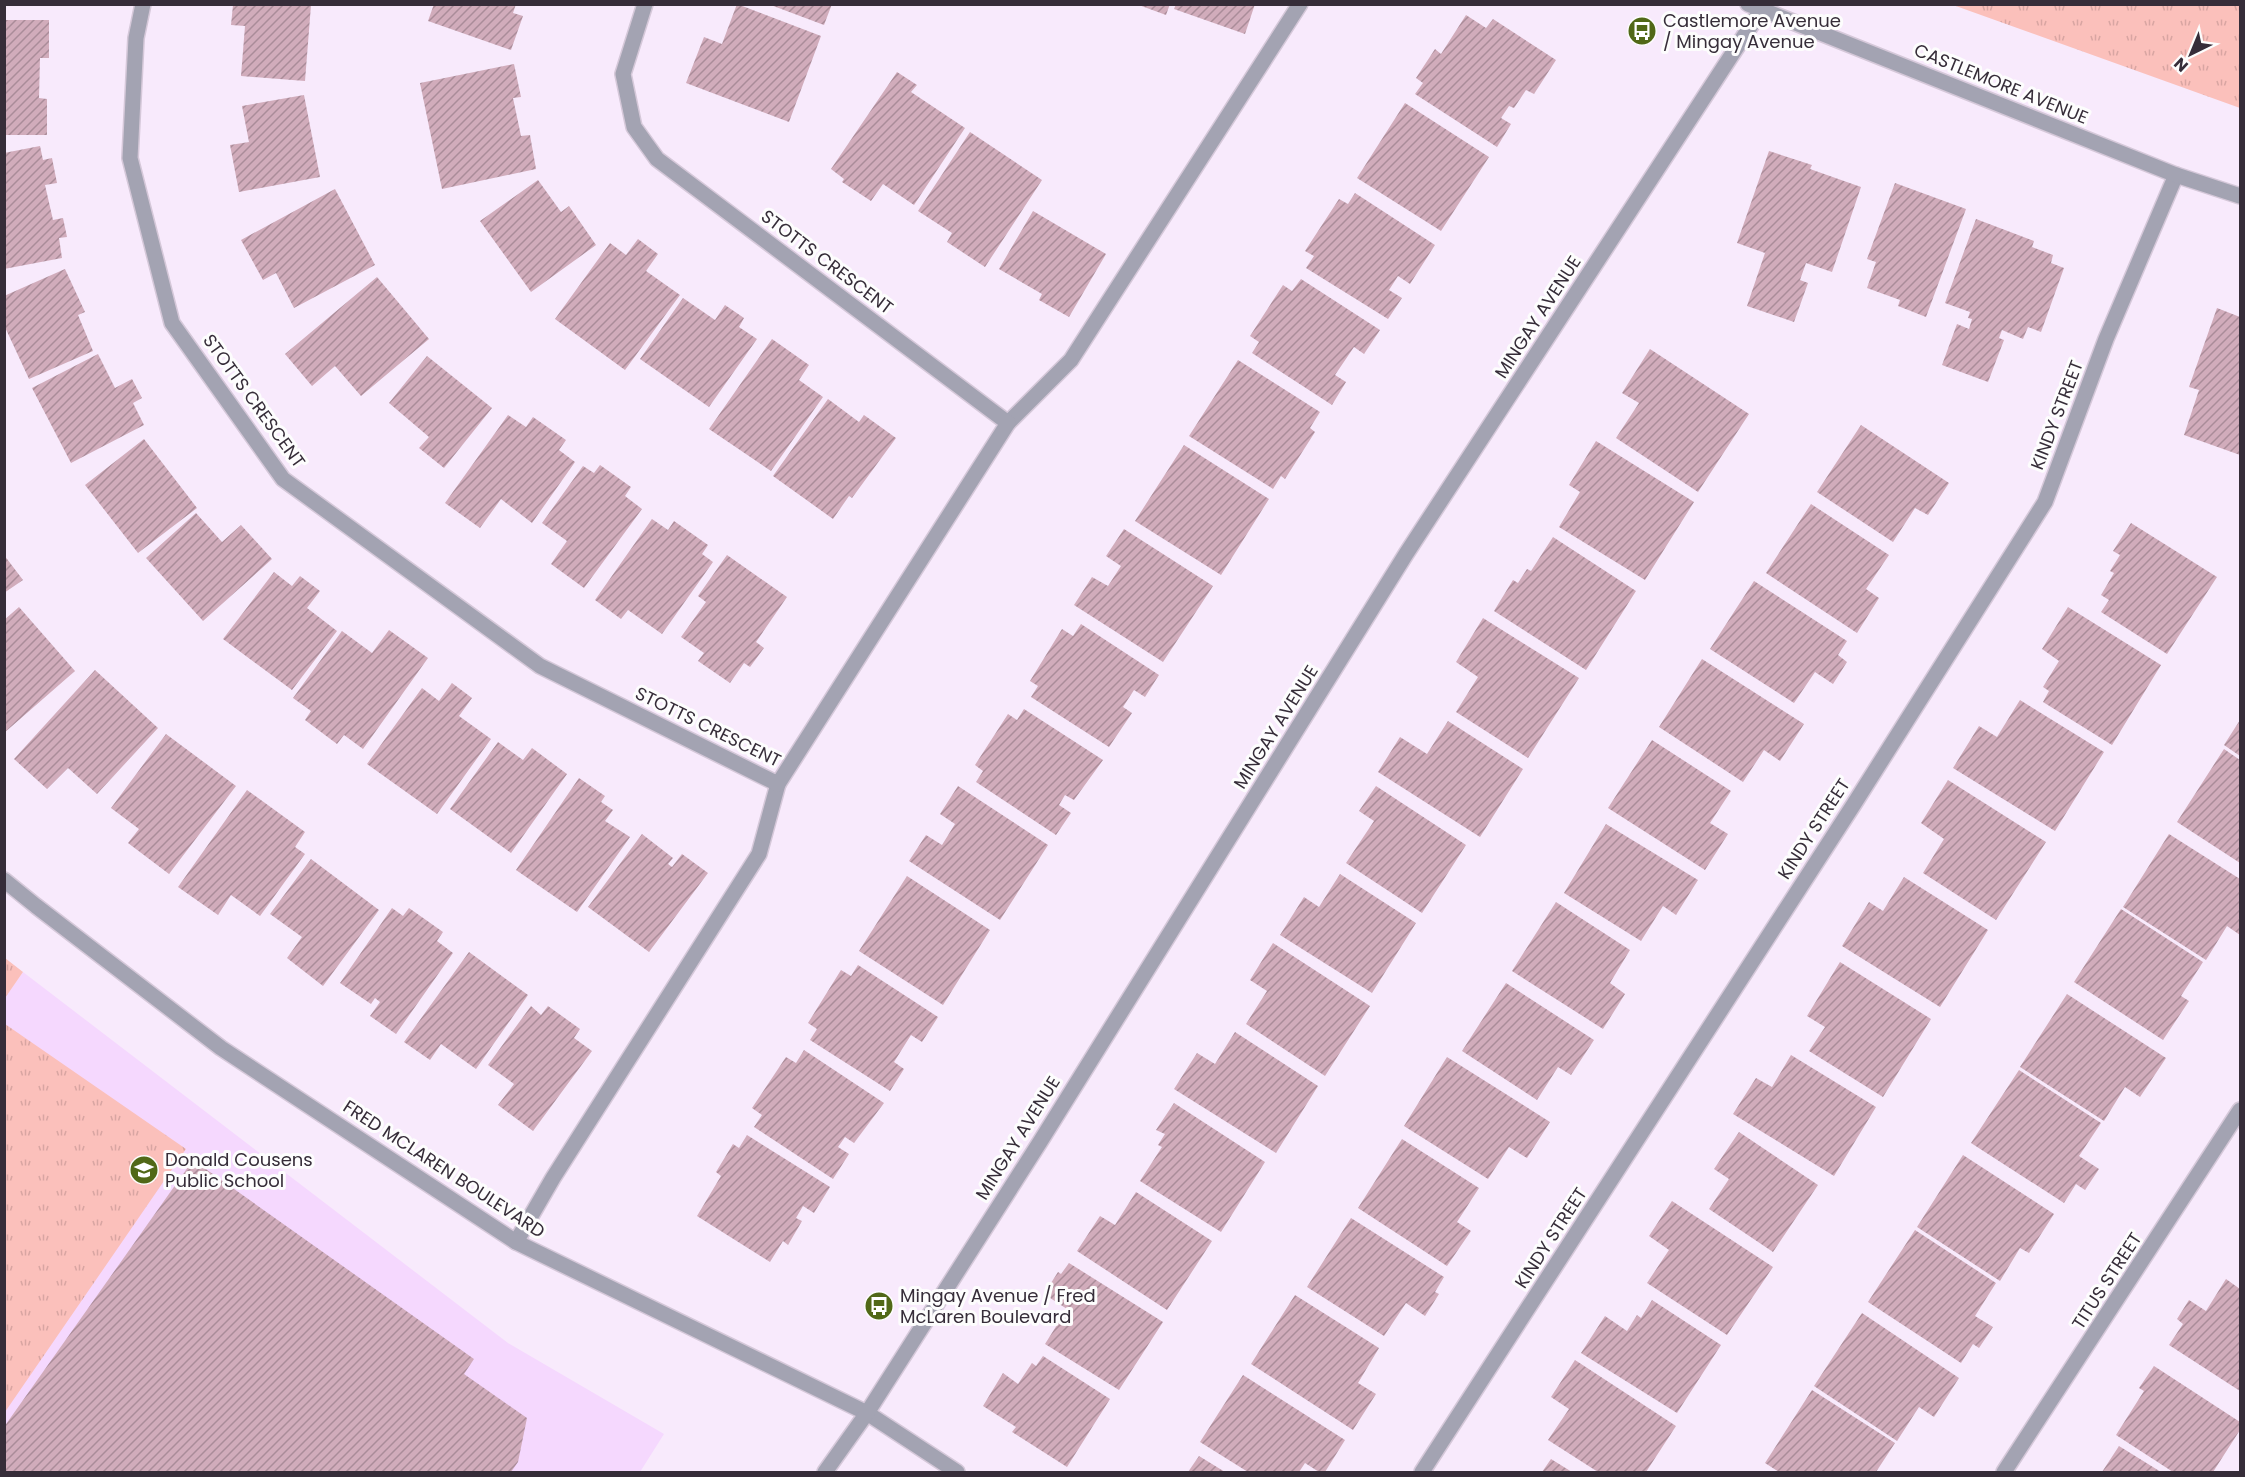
<svg xmlns="http://www.w3.org/2000/svg" width="2245" height="1477" font-family="Poppins,sans-serif">
  <style>
    .built { fill: #f5d8fe }
    .park { fill: url(#park-tufts) }
    .building { fill: url(#building-hatch) }
    .lines { fill: none; stroke-linecap: round; stroke-linejoin: round }
    .service-casing { stroke: #d5c8d9; stroke-width: 18 }
    .minor-casing { stroke: #d5c8d9; stroke-width: 18 }
    .tertiary-casing { stroke: #d5c8d9; stroke-width: 18 }
    .service { stroke: #a3a3b2; stroke-width: 15 }
    .minor { stroke: #a3a3b2; stroke-width: 15 }
    .tertiary { stroke: #a3a3b2; stroke-width: 15 }
    .labels { text-anchor: middle; stroke-width: 6; stroke-linejoin: round; paint-order: stroke }
    .poi-label { font-size: 18px; fill: #362d39; stroke: #fdfdfd; text-anchor: start }
    .street-label { font-size: 18px; fill: #362d39; stroke: #fdfdfd }
  </style>
  <defs>
    <pattern id="park-tufts" width="24" height="20" patternUnits="userSpaceOnUse" patternTransform="scale(1.5)"><rect width="24" height="20" fill="#fbc0bb"/><path d="M3 7l-1-3M5 7V3M7 7l1-3M15 17l-1-3M17 17v-4M19 17l1-3" fill="none" stroke="#d8a5a2"/></pattern>
    <pattern id="building-hatch" width="6" height="6" patternUnits="userSpaceOnUse" patternTransform="scale(1.5)"><rect width="6" height="6" fill="#d1acbb"/><path d="M-1 1l2-2M0 6l6-6M5 7l2-2" fill="none" stroke="#aa8c99"/></pattern>
  </defs>
  <rect width="100%" height="100%" fill="#f8eafc"/>
  <path class="built" d="M 23,972 L 508,1343 L 664,1434 L 640,1472 L 5,1472 L 4,998 Z"/>
  <path class="park" d="M 1953,5 L 2240,5 L 2240,108 Z
    M 5,958 L 23,972 L 5,998 Z
    M 5,1024 L 186,1149 L 5,1412 Z"/>
  <path class="building" d="M 434,4 L 516,4 L 513,13 L 523,16 L 511,50 L 428,21 Z
    M 737,4 L 821,36 L 789,122 L 686,83 L 704,37 L 722,44 Z
    M 768,4 L 832,4 L 824,25 Z
    M 1136,4 L 1170,4 L 1166,15 Z
    M 1176,4 L 1255,4 L 1245,34 L 1174,9 Z
    M 233,5 L 311,5 L 305,81 L 241,76 L 245,26 L 231,25 Z
    M 1466,15 L 1486,28 L 1493,19 L 1556,60 L 1534,94 L 1526,90 L 1514,108 L 1509,106 L 1501,118 L 1511,124 L 1497,147 L 1415,94 L 1423,83 L 1416,78 L 1435,49 L 1441,54 Z
    M 4,20 L 49,20 L 49,58 L 40,58 L 39,98 L 47,99 L 47,135 L 4,135 Z
    M 514,64 L 521,97 L 513,98 L 521,136 L 530,135 L 536,169 L 442,189 L 420,83 Z
    M 897,72 L 917,85 L 911,92 L 965,128 L 914,205 L 883,184 L 871,201 L 842,182 L 844,179 L 831,169 Z
    M 304,95 L 320,177 L 239,192 L 230,145 L 249,142 L 242,106 Z
    M 1405,103 L 1489,157 L 1441,231 L 1357,178 Z
    M 970,132 L 1042,180 L 985,267 L 947,242 L 952,233 L 918,211 Z
    M 40,146 L 43,160 L 52,158 L 57,183 L 45,185 L 53,220 L 63,218 L 67,237 L 59,238 L 62,258 L 4,269 L 4,153 Z
    M 1769,151 L 1812,165 L 1810,169 L 1861,187 L 1832,272 L 1806,263 L 1800,280 L 1808,283 L 1794,322 L 1747,306 L 1765,253 L 1737,243 Z
    M 538,180 L 561,212 L 569,206 L 596,245 L 531,292 L 480,221 Z
    M 1895,183 L 1966,209 L 1926,317 L 1898,306 L 1900,300 L 1867,288 L 1876,262 L 1867,259 Z
    M 335,189 L 375,265 L 294,308 L 276,273 L 263,280 L 241,240 Z
    M 1355,193 L 1435,245 L 1410,284 L 1398,276 L 1389,290 L 1402,298 L 1388,319 L 1306,268 L 1314,256 L 1305,251 L 1339,199 L 1348,204 Z
    M 1033,211 L 1106,254 L 1069,317 L 1039,300 L 1042,294 L 999,269 Z
    M 1976,219 L 2034,241 L 2032,247 L 2053,255 L 2051,263 L 2064,268 L 2041,332 L 2028,327 L 2023,339 L 2002,330 L 1999,338 L 2004,340 L 1988,382 L 1942,365 L 1957,324 L 1969,329 L 1972,319 L 1968,318 L 1970,312 L 1945,303 Z
    M 638,239 L 658,254 L 646,271 L 680,295 L 625,370 L 555,319 L 610,243 L 626,255 Z
    M 65,269 L 85,312 L 78,315 L 93,351 L 29,379 L 4,325 L 4,296 Z
    M 377,277 L 429,339 L 361,396 L 335,366 L 312,386 L 285,354 Z
    M 1301,279 L 1380,330 L 1364,354 L 1354,347 L 1335,375 L 1346,382 L 1332,405 L 1252,353 L 1259,342 L 1250,336 L 1283,285 L 1292,291 Z
    M 683,298 L 715,320 L 725,305 L 744,318 L 739,327 L 757,339 L 709,407 L 640,359 Z
    M 2217,308 L 2240,317 L 2240,455 L 2184,435 L 2199,390 L 2189,387 Z
    M 772,339 L 809,365 L 799,380 L 823,397 L 771,471 L 709,429 Z
    M 1650,349 L 1749,414 L 1698,492 L 1616,438 L 1639,403 L 1622,393 Z
    M 98,354 L 115,388 L 132,379 L 142,398 L 133,403 L 144,425 L 71,463 L 32,388 Z
    M 427,356 L 492,408 L 444,468 L 419,448 L 429,437 L 389,403 Z
    M 1238,360 L 1320,412 L 1310,428 L 1315,432 L 1285,479 L 1281,476 L 1273,489 L 1189,436 Z
    M 828,399 L 859,422 L 864,415 L 896,438 L 852,498 L 849,496 L 833,519 L 773,476 Z
    M 508,415 L 526,427 L 533,417 L 566,440 L 559,450 L 575,462 L 532,523 L 501,499 L 480,528 L 445,503 Z
    M 1861,425 L 1949,483 L 1928,515 L 1915,508 L 1893,542 L 1817,492 Z
    M 144,439 L 197,508 L 138,553 L 85,485 Z
    M 1596,441 L 1694,502 L 1645,580 L 1559,527 L 1580,492 L 1569,485 Z
    M 1184,445 L 1269,499 L 1221,575 L 1135,521 Z
    M 600,465 L 631,487 L 625,496 L 642,509 L 584,588 L 551,564 L 567,541 L 542,523 L 583,466 L 594,473 Z
    M 1811,504 L 1889,555 L 1866,589 L 1879,598 L 1857,633 L 1766,573 Z
    M 196,513 L 222,542 L 241,525 L 272,559 L 203,621 L 146,558 Z
    M 652,519 L 668,530 L 674,521 L 708,545 L 702,554 L 713,562 L 662,634 L 628,610 L 621,619 L 595,600 Z
    M 2131,523 L 2217,577 L 2167,654 L 2101,612 L 2109,600 L 2101,595 L 2114,573 L 2110,571 L 2120,555 L 2113,551 Z
    M 1124,529 L 1213,586 L 1163,662 L 1074,605 L 1092,577 L 1108,586 L 1121,566 L 1106,556 Z
    M 1553,537 L 1636,591 L 1586,670 L 1494,611 L 1513,580 L 1518,583 L 1527,569 L 1531,571 Z
    M 4,555 L 23,580 L 4,593 Z
    M 727,555 L 787,597 L 756,642 L 764,648 L 750,667 L 744,663 L 730,683 L 698,661 L 704,653 L 681,637 L 706,602 L 698,596 Z
    M 274,572 L 292,586 L 300,576 L 320,591 L 307,608 L 337,631 L 292,690 L 223,639 Z
    M 1754,581 L 1847,641 L 1838,655 L 1847,662 L 1833,684 L 1815,672 L 1794,703 L 1710,649 Z
    M 19,607 L 75,671 L 4,733 L 4,620 Z
    M 2068,607 L 2161,665 L 2112,745 L 2043,702 L 2049,691 L 2043,687 L 2059,661 L 2042,649 Z
    M 1483,618 L 1579,678 L 1528,758 L 1456,712 L 1478,677 L 1456,662 Z
    M 1081,624 L 1159,675 L 1145,697 L 1134,690 L 1123,707 L 1132,713 L 1109,747 L 1031,697 L 1038,686 L 1030,681 L 1062,629 L 1073,636 Z
    M 389,630 L 428,658 L 363,749 L 344,735 L 337,744 L 305,720 L 311,711 L 293,698 L 342,631 L 372,653 Z
    M 1702,659 L 1804,724 L 1780,761 L 1764,750 L 1743,782 L 1659,727 Z
    M 95,670 L 158,728 L 97,794 L 68,768 L 47,789 L 14,759 Z
    M 452,683 L 472,698 L 459,716 L 491,739 L 437,814 L 367,764 L 422,688 L 439,701 Z
    M 2020,700 L 2104,752 L 2055,831 L 1953,768 L 1979,726 L 1997,737 Z
    M 1024,709 L 1103,760 L 1074,800 L 1065,795 L 1059,805 L 1071,813 L 1056,835 L 976,782 L 983,771 L 975,765 L 1008,714 L 1017,720 Z
    M 2240,720 L 2240,756 L 2224,745 Z
    M 1448,721 L 1523,769 L 1480,837 L 1378,772 L 1400,737 L 1427,754 Z
    M 166,734 L 236,786 L 169,874 L 128,843 L 139,829 L 111,808 Z
    M 1652,740 L 1731,791 L 1710,823 L 1728,834 L 1705,870 L 1608,808 Z
    M 498,742 L 523,760 L 532,748 L 567,774 L 511,853 L 450,809 Z
    M 2224,749 L 2240,760 L 2240,863 L 2177,822 Z
    M 579,778 L 605,796 L 601,802 L 613,810 L 605,821 L 630,837 L 577,912 L 516,870 Z
    M 1948,780 L 2046,842 L 1996,920 L 1923,873 L 1944,839 L 1921,823 Z
    M 958,786 L 1048,845 L 1000,920 L 909,861 L 926,835 L 942,845 L 955,824 L 940,814 Z
    M 1376,786 L 1466,845 L 1422,913 L 1346,863 L 1374,821 L 1359,811 Z
    M 247,790 L 305,832 L 295,847 L 305,854 L 260,916 L 231,895 L 218,915 L 178,887 Z
    M 1606,824 L 1698,880 L 1676,915 L 1663,906 L 1641,941 L 1564,893 Z
    M 642,834 L 673,858 L 668,864 L 672,867 L 682,854 L 708,873 L 649,952 L 588,907 Z
    M 2169,834 L 2240,879 L 2240,935 L 2227,926 L 2206,960 L 2123,907 Z
    M 311,859 L 379,910 L 323,986 L 287,958 L 302,937 L 270,914 Z
    M 1340,874 L 1416,923 L 1372,993 L 1280,935 L 1304,897 L 1319,907 Z
    M 907,876 L 990,930 L 943,1005 L 859,951 Z
    M 1904,877 L 1988,930 L 1940,1007 L 1842,946 L 1869,902 L 1883,911 Z
    M 1556,902 L 1630,950 L 1610,983 L 1625,994 L 1603,1029 L 1512,971 Z
    M 392,908 L 403,916 L 409,908 L 443,932 L 437,941 L 453,953 L 396,1034 L 370,1016 L 380,1002 L 375,998 L 371,1004 L 340,983 Z
    M 2121,909 L 2203,962 L 2181,996 L 2189,1001 L 2163,1040 L 2074,982 Z
    M 1273,943 L 1370,1006 L 1325,1076 L 1246,1024 L 1267,991 L 1250,980 Z
    M 469,952 L 528,995 L 476,1069 L 441,1044 L 430,1060 L 404,1042 Z
    M 1840,962 L 1931,1019 L 1883,1097 L 1809,1051 L 1825,1027 L 1807,1016 Z
    M 858,965 L 938,1017 L 922,1042 L 911,1035 L 894,1062 L 904,1069 L 890,1091 L 810,1040 L 817,1029 L 808,1023 L 841,970 L 851,976 Z
    M 1506,983 L 1594,1040 L 1571,1075 L 1558,1067 L 1537,1100 L 1462,1051 Z
    M 2067,994 L 2166,1058 L 2140,1097 L 2125,1087 L 2104,1121 L 2020,1067 Z
    M 531,1006 L 541,1015 L 548,1006 L 580,1029 L 574,1038 L 592,1051 L 533,1131 L 498,1105 L 514,1084 L 488,1065 Z
    M 1235,1032 L 1318,1086 L 1276,1153 L 1174,1089 L 1197,1053 L 1215,1064 Z
    M 804,1050 L 884,1103 L 854,1143 L 845,1137 L 838,1147 L 849,1154 L 833,1179 L 754,1127 L 762,1115 L 752,1108 L 786,1057 L 796,1063 Z
    M 1791,1055 L 1876,1107 L 1834,1176 L 1733,1114 L 1756,1078 L 1772,1087 Z
    M 1447,1057 L 1550,1122 L 1527,1158 L 1509,1147 L 1488,1179 L 1404,1126 Z
    M 2019,1070 L 2101,1123 L 2079,1156 L 2099,1169 L 2085,1190 L 2076,1184 L 2064,1203 L 1971,1143 Z
    M 1174,1103 L 1265,1162 L 1221,1232 L 1140,1181 L 1162,1147 L 1158,1145 L 1165,1134 L 1156,1130 Z
    M 1739,1132 L 1818,1185 L 1773,1252 L 1709,1209 L 1729,1179 L 1714,1169 Z
    M 747,1135 L 830,1187 L 814,1213 L 803,1206 L 796,1218 L 802,1221 L 788,1245 L 783,1241 L 770,1262 L 697,1216 L 721,1176 L 716,1172 L 733,1144 L 739,1148 Z
    M 1402,1139 L 1479,1188 L 1457,1222 L 1471,1231 L 1447,1266 L 1358,1208 Z
    M 1963,1155 L 2054,1214 L 2029,1253 L 2020,1248 L 2000,1281 L 1917,1227 Z
    M 193,1160 L 474,1359 L 464,1374 L 527,1418 L 518,1462 L 511,1472 L 4,1472 L 4,1427 Z
    M 1136,1192 L 1212,1241 L 1167,1310 L 1077,1251 L 1100,1216 L 1115,1225 Z
    M 1672,1201 L 1773,1267 L 1727,1335 L 1647,1283 L 1669,1250 L 1649,1236 Z
    M 1351,1218 L 1444,1277 L 1435,1292 L 1439,1294 L 1425,1316 L 1406,1303 L 1384,1336 L 1307,1287 Z
    M 1915,1230 L 1996,1283 L 1975,1316 L 1993,1327 L 1979,1348 L 1973,1344 L 1961,1363 L 1868,1302 Z
    M 1069,1263 L 1163,1322 L 1119,1390 L 1045,1344 L 1067,1309 L 1044,1294 L 1058,1272 L 1061,1274 Z
    M 2226,1279 L 2240,1289 L 2240,1391 L 2169,1345 L 2183,1324 L 2177,1319 L 2189,1300 L 2206,1311 Z
    M 1295,1295 L 1379,1348 L 1358,1383 L 1376,1394 L 1353,1430 L 1251,1364 Z
    M 1652,1300 L 1721,1345 L 1677,1413 L 1581,1353 L 1605,1316 L 1627,1331 L 1637,1315 L 1641,1318 Z
    M 1862,1313 L 1959,1378 L 1934,1417 L 1919,1407 L 1897,1441 L 1814,1386 Z
    M 1043,1356 L 1110,1399 L 1067,1467 L 1012,1432 L 1016,1427 L 983,1406 L 1003,1373 L 1018,1384 L 1032,1363 L 1036,1366 Z
    M 1575,1360 L 1676,1426 L 1646,1472 L 1598,1472 L 1548,1440 L 1569,1409 L 1551,1397 Z
    M 2154,1366 L 2240,1422 L 2240,1430 L 2213,1472 L 2173,1472 L 2116,1435 L 2144,1391 L 2139,1388 Z
    M 1243,1375 L 1345,1440 L 1325,1472 L 1319,1472 L 1305,1463 L 1299,1472 L 1248,1472 L 1200,1442 Z
    M 1812,1390 L 1895,1443 L 1876,1472 L 1779,1472 L 1765,1463 Z
    M 2119,1446 L 2161,1472 L 2102,1472 Z
    M 1199,1456 L 1225,1472 L 1188,1472 Z
    M 1551,1459 L 1572,1472 L 1542,1472 Z"/>
  <g class="lines">
    <g class="service-casing">
      <path id="service" d="M 1008,423 L 1071,360 L 1300,4
        M 516,1242 L 553,1178 L 759,854 L 778,784"/>
    </g>
    <g class="minor-casing">
      <path id="minor" d="M 143,4 L 136,38 L 130,158 L 172,323 L 283,479 L 540,666 L 778,784 L 1008,423 L 657,159 L 634,127 L 623,74 L 645,4
        M 4,880 L 36,906 L 221,1048 L 516,1242 L 867,1413 L 957,1472
        M 1422,1472 L 1854,804 L 2045,502 L 2106,339 L 2176,175
        M 2004,1472 L 2240,1110"/>
    </g>
    <g class="tertiary-casing">
      <path id="tertiary" d="M 1748,4 L 2176,175 L 2240,196
        M 825,1472 L 867,1413 L 1040,1142 L 1406,554 L 1765,4"/>
    </g>
    <use href="#service" class="service"/>
    <use href="#minor" class="minor"/>
    <use href="#tertiary" class="tertiary"/>
  </g>
  <defs>
    <g id="bus-disc" transform="scale(1.5)"><circle r="9.5" fill="#516817" stroke="#fdfdfd"/><path d="M-5-6H5V4H4V6H2V4H-2V6H-4V4H-5ZM-3.5-4V0h7V-4ZM-3.5 1.2v1.5H-2V1.2ZM2 1.2v1.5H3.5V1.2Z" fill="#fff"/></g>
    <g id="school-disc" transform="scale(1.5)"><circle r="9.5" fill="#516817" stroke="#fdfdfd"/><path d="M0-5L7-2L0 1L-7-2ZM-4 1L0 2.5L4 1V4Q0 6-4 4Z" fill="#fff"/></g>
  </defs>
  <g fill-rule="evenodd">
    <use href="#bus-disc" x="1642" y="31"/>
    <use href="#school-disc" x="144" y="1170"/>
    <use href="#bus-disc" x="879" y="1306"/>
  </g>
  <g class="labels">
    <g class="poi-label">
      <text x="1663" y="27">Castlemore Avenue<tspan x="1663" dy="21">/ Mingay Avenue</tspan></text>
      <text x="165" y="1166">Donald Cousens<tspan x="165" dy="21">Public School</tspan></text>
      <text x="900" y="1302">Mingay Avenue / Fred<tspan x="900" dy="21">McLaren Boulevard</tspan></text>
    </g>
    <g class="street-label">
      <text transform="translate(2001 84) rotate(22)" y="6">CASTLEMORE AVENUE</text>
      <text transform="translate(827 262) rotate(37)" y="6">STOTTS CRESCENT</text>
      <text transform="translate(1538 317) rotate(-57)" y="6">MINGAY AVENUE</text>
      <text transform="translate(254 401) rotate(54)" y="6">STOTTS CRESCENT</text>
      <text transform="translate(2057 415) rotate(-69)" y="6">KINDY STREET</text>
      <text transform="translate(708 727) rotate(26)" y="6">STOTTS CRESCENT</text>
      <text transform="translate(1276 727) rotate(-58)" y="6">MINGAY AVENUE</text>
      <text transform="translate(1814 829) rotate(-57)" y="6">KINDY STREET</text>
      <text transform="translate(1018 1138) rotate(-58)" y="6">MINGAY AVENUE</text>
      <text transform="translate(444 1169) rotate(33)" y="6">FRED MCLAREN BOULEVARD</text>
      <text transform="translate(1551 1238) rotate(-57)" y="6">KINDY STREET</text>
      <text transform="translate(2107 1281) rotate(-57)" y="6">TITUS STREET</text>
    </g>
  </g>
  <rect width="2245" height="1477" fill="none" stroke="#362d39" stroke-width="12"/>
  <g transform="translate(2191 54) rotate(223)" stroke="#fdfdfd" stroke-width="4.5" paint-order="stroke">
  <path d="M0-4.5L10 22L0 15L-10 22Z" fill="#362d39"/>
  <text y="-9" font-size="16" font-weight="bold" text-anchor="middle" fill="#362d39">N</text>
  </g>
</svg>
